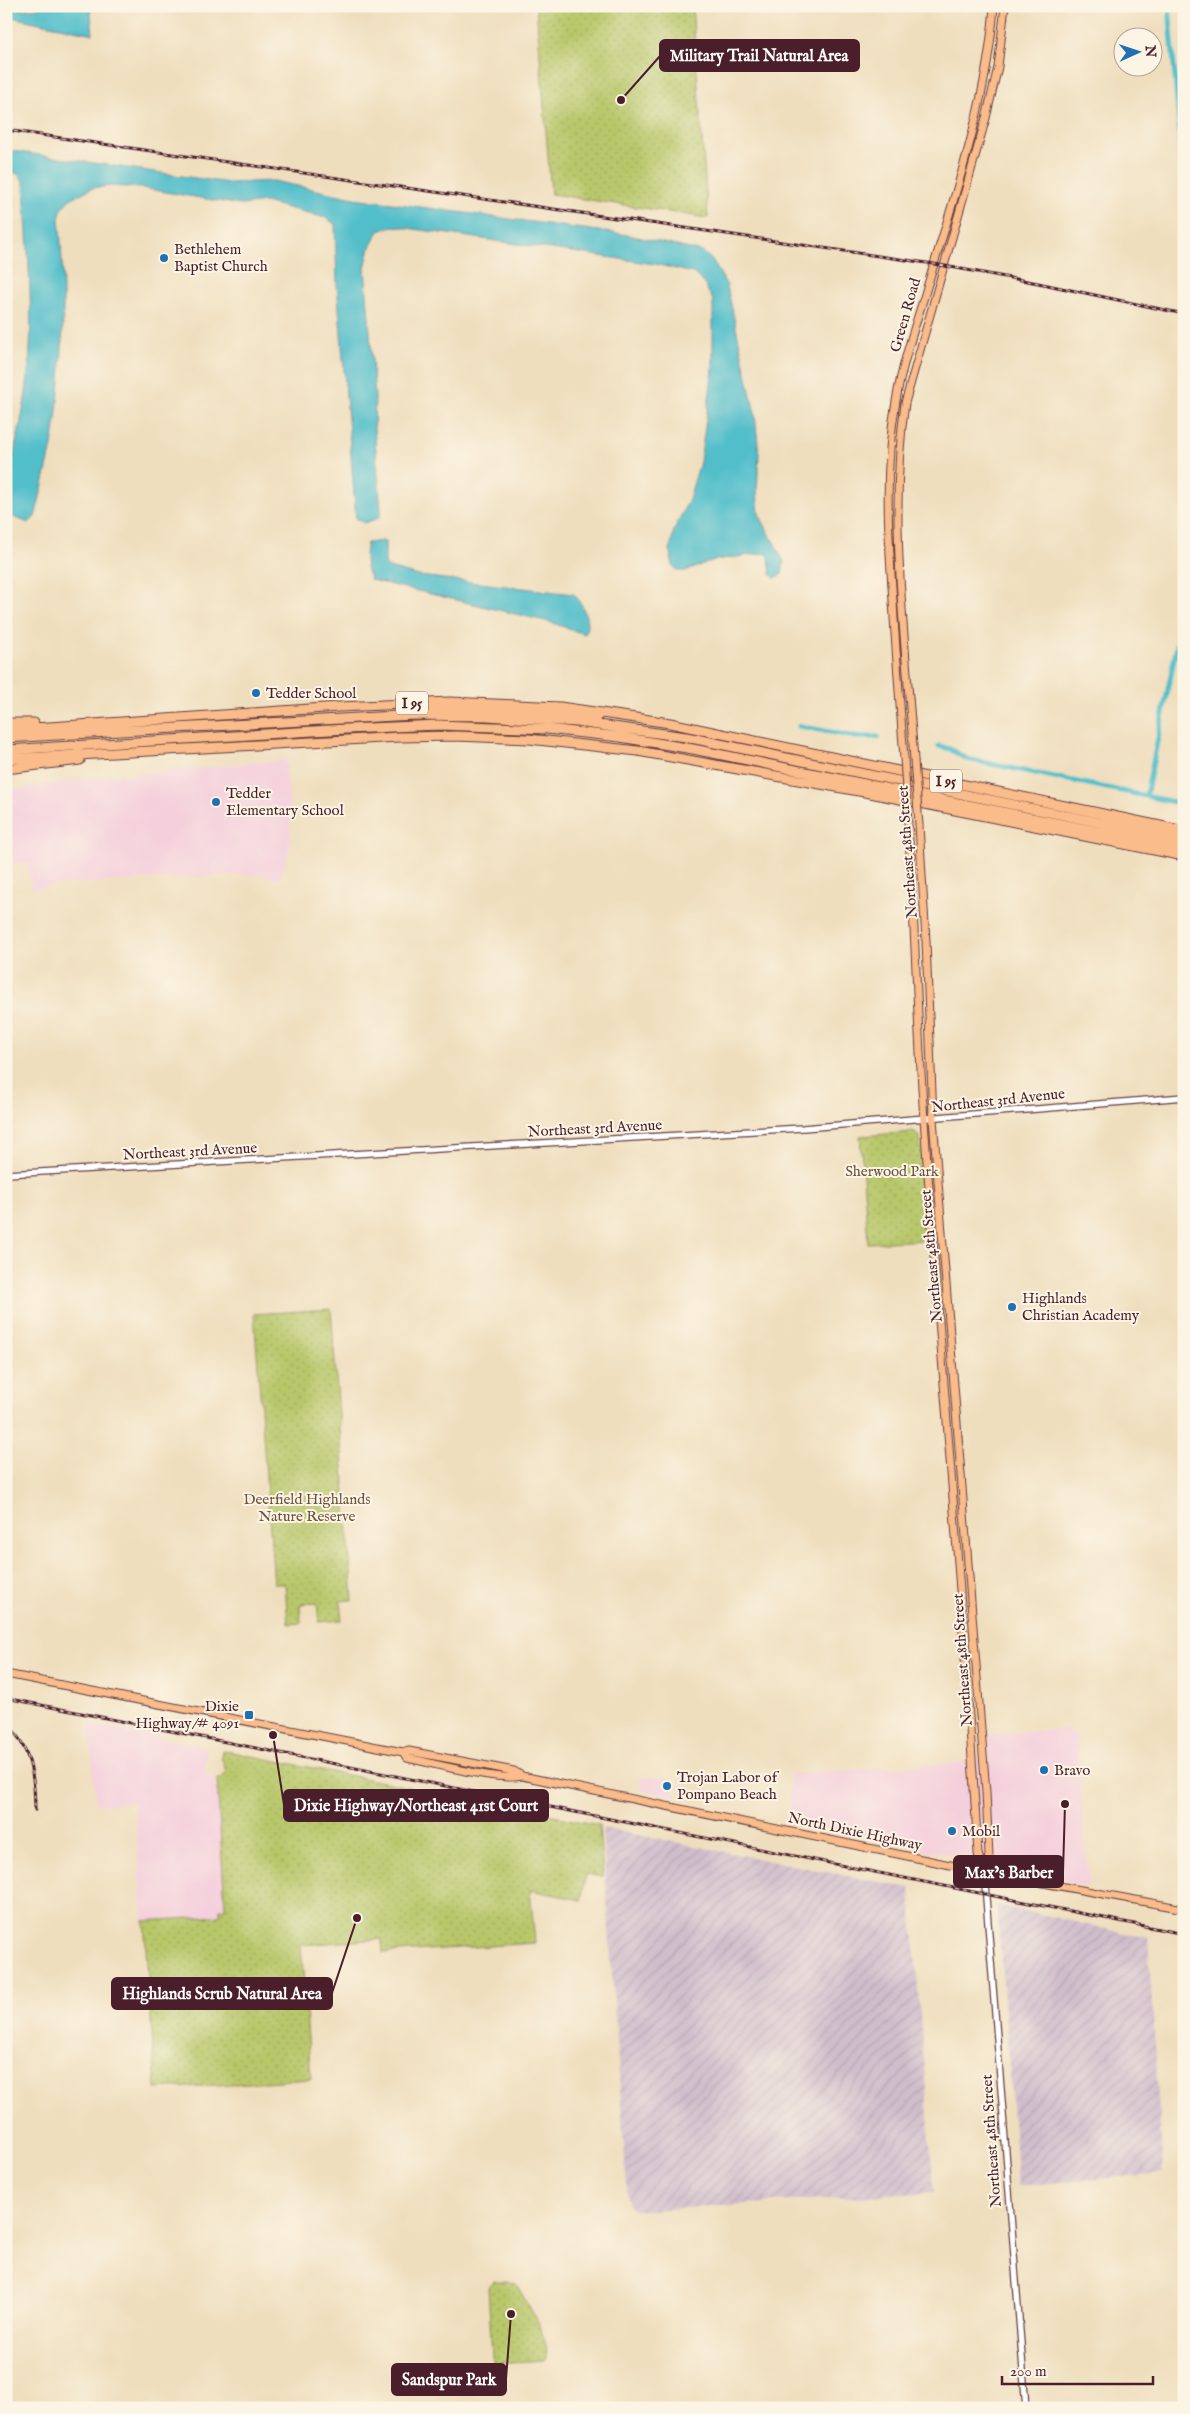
<svg xmlns="http://www.w3.org/2000/svg" width="1190" height="2414" font-family="'IM FELL English',serif">
  <style>
    .built { fill: #f4cfdc }
    .industrial { fill: url(#industrial-furrows) }
    .grass { fill: url(#grass-dots); stroke: #80734a }
    .water { fill: #51beca; stroke: #4e6e7a }
    .lines { fill: none; stroke-linecap: round; stroke-linejoin: round }
    .canal { stroke: #51beca; stroke-width: 5 }
    .minor-casing { stroke: #633c41; stroke-width: 8 }
    .major-casing { stroke: #633c41; stroke-width: 9 }
    .highway-casing { stroke: #633c41; stroke-width: 11 }
    .minor { stroke: #fff; stroke-width: 5.5 }
    .major { stroke: #f9bc8a; stroke-width: 7 }
    .highway { stroke: #f9bc8a; stroke-width: 9 }
    .rail-casing { stroke: #4a1f2b; stroke-width: 3 }
    .rail { stroke: #fcf5e5; stroke-width: 1; stroke-dasharray: 4; stroke-linecap: butt }
    .major-bridge-casing { stroke: #633c41; stroke-width: 9; stroke-linecap: butt }
    .major-bridge { stroke: #f9bc8a; stroke-width: 7 }
    .poi-dot { fill: #1f6fb2; stroke: #fcf5e5; stroke-width: 2 }
    .labels { text-anchor: middle; stroke-width: 4; stroke-linejoin: round; paint-order: stroke }
    .shield { fill: #fcf5e5; stroke: #7f5f63; stroke-width: 1 }
    .shield-label { font-size: 14px; font-weight: bold; fill: #4a1f2b }
    .poi-label { font-size: 15px; fill: #4a1f2b; stroke: #fcf5e5; text-anchor: start }
    .street-label { font-size: 15px; fill: #4a1f2b; stroke: #fcf5e5 }
    .park-label { font-size: 15px; fill: #6b513e; stroke: #fcf5e5 }
    .leader { fill: none; stroke: #4a1f2b; stroke-width: 2 }
    .callout-dot { fill: #4a1f2b; stroke: #fcf5e5; stroke-width: 2 }
    .callout { fill: #4a1f2b; stroke: #4a1f2b; stroke-width: 2 }
    .callout-label { font-size: 16px; text-anchor: middle; font-weight: bold; fill: #fff }
  </style>
  <defs>
    <pattern id="industrial-furrows" width="10" height="10" patternUnits="userSpaceOnUse" patternTransform="scale(1.25)"><rect width="10" height="10" fill="#d0bdcc"/><path d="M-1 1l2-2M0 10L10 0M9 11l2-2" fill="none" stroke="#b4a2af"/></pattern>
    <pattern id="grass-dots" width="8" height="8" patternUnits="userSpaceOnUse" patternTransform="scale(1.25)"><rect width="8" height="8" fill="#b7c769"/><path d="M2 2h.1M6 6h.1" fill="none" stroke="#9faa5b" stroke-width="1.8" stroke-linecap="round"/></pattern>
  </defs>
  <rect width="100%" height="100%" fill="#fcf5e5"/>
  <filter id="ink" filterUnits="userSpaceOnUse"><feTurbulence type="fractalNoise" baseFrequency=".02" numOctaves="2"/><feDisplacementMap in="SourceGraphic" scale="10" xChannelSelector="R" yChannelSelector="G"/><feConvolveMatrix kernelMatrix="1 2 1 2 8 2 1 2 1" color-interpolation-filters="sRGB"/></filter>
  <filter id="wash" filterUnits="userSpaceOnUse"><feTurbulence type="fractalNoise" baseFrequency=".0096" numOctaves="4" result="noise"/><feDisplacementMap in="SourceGraphic" scale="20" xChannelSelector="R" yChannelSelector="G"/><feGaussianBlur stdDeviation="1.12" result="paint"/><feColorMatrix in="noise" values="0 0 0 0 0 0 0 0 0 0 0 0 0 0 0 0 0 1.4 0 .05"/><feComposite in="paint" operator="in"/></filter>
  <g filter="url(#wash)">
    <rect width="100%" height="100%" fill="#efdebd"/>
    <path class="built" d="M 286,760 L 291,823 L 290,847 L 280,879 L 255,874 L 66,884 L 31,889 L 28,863 L 6,864 L 6,790 L 104,777 Z
      M 89,1723 L 207,1748 L 204,1771 L 208,1777 L 217,1780 L 225,1908 L 220,1916 L 143,1921 L 134,1803 L 96,1805 Z
      M 1069,1729 L 1077,1737 L 1085,1850 L 1089,1875 L 1088,1887 L 968,1857 L 922,1850 L 791,1819 L 789,1774 L 989,1761 L 988,1734 Z
      M 640,1777 L 672,1778 L 674,1797 L 641,1790 Z"/>
    <path class="industrial" d="M 602,1828 L 910,1888 L 934,2192 L 635,2211 L 628,2205 Z
      M 997,1905 L 1148,1938 L 1163,2173 L 1018,2186 Z"/>
    <path class="grass" d="M 536,6 L 692,6 L 708,218 L 551,194 Z
      M 915,1132 L 920,1136 L 927,1240 L 868,1243 L 860,1136 Z
      M 331,1309 L 353,1600 L 340,1601 L 342,1620 L 319,1622 L 317,1603 L 300,1604 L 301,1623 L 288,1624 L 285,1584 L 274,1584 L 254,1314 Z
      M 222,1750 L 599,1825 L 603,1877 L 586,1874 L 581,1900 L 530,1890 L 535,1943 L 383,1953 L 382,1939 L 301,1945 L 311,2079 L 156,2089 L 144,1921 L 220,1916 L 220,1909 L 225,1908 L 217,1780 L 223,1777 L 226,1771 L 221,1757 Z
      M 494,2281 L 507,2281 L 517,2285 C 525,2302 554,2343 545,2360 L 495,2363 L 492,2357 L 488,2287 Z"/>
    <path class="water" d="M 56,6 L 90,6 L 93,34 L 6,16 L 7,11 Z
      M 6,150 L 229,183 L 274,181 L 354,198 L 628,235 L 703,252 L 713,261 L 727,286 L 755,414 L 759,455 L 757,491 L 759,514 L 784,562 L 782,574 L 775,578 L 771,575 L 769,556 L 765,553 L 715,560 L 685,571 L 678,571 L 673,566 L 670,549 L 674,530 L 689,499 L 700,462 L 713,370 L 713,300 L 703,282 L 693,273 L 655,264 L 393,226 L 379,231 L 370,247 L 365,268 L 375,397 L 374,428 L 381,511 L 379,518 L 364,523 L 356,518 L 337,285 L 335,224 L 326,218 L 265,202 L 241,205 L 142,188 L 110,186 L 92,188 L 70,199 L 62,208 L 59,219 C 66,291 64,374 52,446 C 47,469 41,493 35,517 L 29,523 L 15,518 L 6,512 C 6,471 21,432 26,392 C 36,322 27,252 24,182 L 18,174 L 6,170 Z
      M 383,541 L 385,542 L 385,564 L 389,568 L 419,576 L 574,594 C 582,602 592,624 584,634 L 550,622 L 371,580 C 364,568 364,555 367,543 Z"/>
    <g class="lines">
      <path class="canal" d="M 1169,6 L 1184,183
        M 1184,328 L 1184,356
        M 799,726 L 856,737 L 878,737
        M 939,746 L 950,749 L 967,759 L 1184,804
        M 1146,796 L 1184,611"/>
    </g>
  </g>
  <g filter="url(#ink)">
    <g class="lines">
      <g class="minor-casing">
        <path id="minor" d="M 6,1174 L 803,1128 L 1184,1097
          M 984,1872 L 1026,2408"/>
      </g>
      <g class="major-casing">
        <path id="major" d="M 904,758 C 900,706 896,653 893,601 C 888,533 884,468 896,401 C 902,365 914,329 925,294 C 953,200 987,105 994,6
          M 914,760 C 906,642 888,520 905,403 L 986,118 L 998,67 L 1005,6
          M 908,823 C 915,921 917,1020 924,1119 C 941,1364 964,1609 978,1854 L 984,1872
          M 919,825 L 926,941 L 933,1118 L 986,1792 L 989,1856 L 984,1872
          M 6,1674 L 403,1752 L 409,1751 L 514,1771 L 522,1776 L 984,1872 L 1184,1909
          M 403,1752 L 407,1758 C 432,1763 501,1782 522,1776"/>
      </g>
      <g class="highway-casing">
        <path id="highway" d="M 426,709 L 505,710 L 597,718
          M 6,723 L 34,723
          M 6,730 L 339,707 L 450,702 L 560,707 L 670,723 L 1184,831
          M 103,732 L 414,715 L 487,716 L 577,722 L 686,737 L 1184,840
          M 6,738 L 109,732
          M 6,750 L 346,729 L 438,725 L 547,729 L 620,737 L 693,749 L 1184,849
          M 6,759 L 400,737 L 456,736 L 529,739 L 638,751 L 870,793 L 1184,856
          M 6,769 L 80,760"/>
      </g>
      <use href="#minor" class="minor"/>
      <use href="#major" class="major"/>
      <use href="#highway" class="highway"/>
      <g class="rail-casing">
        <path id="rail" d="M 6,130 L 934,264 L 1038,283 L 1184,314
          M 6,1698 L 1184,1934
          M 6,1722 C 30,1746 35,1777 35,1810"/>
      </g>
      <use href="#rail" class="rail"/>
      <g class="major-bridge-casing">
        <path id="major-bridge" d="M 904,758 L 908,823
          M 914,760 L 919,825"/>
      </g>
      <use href="#major-bridge" class="major-bridge"/>
    </g>
  </g>
  <g class="poi-dot">
    <circle cx="164" cy="258" r="5"/>
    <circle cx="256" cy="693" r="5"/>
    <circle cx="216" cy="802" r="5"/>
    <circle cx="1012" cy="1307" r="5"/>
    <rect x="244" y="1710" width="10" height="10" rx="2.5"/>
    <circle cx="1044" cy="1770" r="5"/>
    <circle cx="667" cy="1786" r="5"/>
    <circle cx="952" cy="1831" r="5"/>
  </g>
  <g class="labels">
    <g class="shield">
      <rect x="396" y="691.5" width="32" height="23" rx="4"/>
      <rect x="930" y="769.5" width="32" height="23" rx="4"/>
    </g>
    <g class="shield-label">
      <text x="412" y="708">I 95</text>
      <text x="946" y="786">I 95</text>
    </g>
    <g class="poi-label">
      <text x="174" y="254">Bethlehem<tspan x="174" dy="17">Baptist Church</tspan></text>
      <text x="266" y="698">Tedder School</text>
      <text x="226" y="798">Tedder<tspan x="226" dy="17">Elementary School</tspan></text>
      <text x="1022" y="1303">Highlands<tspan x="1022" dy="17">Christian Academy</tspan></text>
      <text x="239" y="1711" text-anchor="end">Dixie<tspan x="239" dy="17">Highway/# 4091</tspan></text>
      <text x="1054" y="1775">Bravo</text>
      <text x="677" y="1782">Trojan Labor of<tspan x="677" dy="17">Pompano Beach</tspan></text>
      <text x="962" y="1836">Mobil</text>
    </g>
    <g class="street-label">
      <text transform="translate(905 315) rotate(-74)" y="5">Green Road</text>
      <text transform="translate(907 852) rotate(-94)" y="5">Northeast 48th Street</text>
      <text transform="translate(998 1100) rotate(-6)" y="5">Northeast 3rd Avenue</text>
      <text transform="translate(595 1128) rotate(-3)" y="5">Northeast 3rd Avenue</text>
      <text transform="translate(190 1151) rotate(-3)" y="5">Northeast 3rd Avenue</text>
      <text transform="translate(931 1256) rotate(-95)" y="5">Northeast 48th Street</text>
      <text transform="translate(962 1660) rotate(-94)" y="5">Northeast 48th Street</text>
      <text transform="translate(855 1831) rotate(12)" y="5">North Dixie Highway</text>
      <text transform="translate(991 2141) rotate(-94)" y="5">Northeast 48th Street</text>
    </g>
    <g class="park-label">
      <text x="892" y="1176">Sherwood Park</text>
      <text x="307" y="1504">Deerfield Highlands<tspan x="307" dy="17">Nature Reserve</tspan></text>
    </g>
  </g>
  <path class="leader" d="M621 100L660 56M273 1735L284 1805M1065 1804L1063 1872M357 1918L332 1993M511 2314L506 2379"/>
  <g class="callout-dot">
    <circle cx="621" cy="100" r="5"/>
    <circle cx="273" cy="1735" r="5"/>
    <circle cx="1065" cy="1804" r="5"/>
    <circle cx="357" cy="1918" r="5"/>
    <circle cx="511" cy="2314" r="5"/>
  </g>
  <g class="callout">
    <rect x="660" y="40" width="199" height="31" rx="5"/>
    <rect x="284" y="1790" width="264" height="31" rx="5"/>
    <rect x="954" y="1856" width="109" height="31" rx="5"/>
    <rect x="112" y="1978" width="220" height="31" rx="5"/>
    <rect x="392" y="2364" width="114" height="31" rx="5"/>
  </g>
  <g class="callout-label">
    <text x="759" y="61">Military Trail Natural Area</text>
    <text x="416" y="1811">Dixie Highway/Northeast 41st Court</text>
    <text x="1009" y="1878">Max’s Barber</text>
    <text x="222" y="1999">Highlands Scrub Natural Area</text>
    <text x="449" y="2385">Sandspur Park</text>
  </g>
  <rect width="1190" height="2414" fill="none" stroke="#fcf5e5" stroke-width="25"/>
  <g transform="translate(1138 52) rotate(87)"><circle r="24" fill="#fcf5e5" stroke="#b59f9b"/>
  <path d="M0-4L9 19L0 12L-9 19Z" fill="#1f6fb2"/>
  <text y="-8" font-size="14" font-weight="bold" text-anchor="middle" fill="#4a1f2b">N</text>
  </g>
  <path d="M1002 2376v8h151v-8" fill="none" stroke="#4a1f2b" stroke-width="2.5"/>
  <text x="1010" y="2376" font-size="15" fill="#4a1f2b" stroke="#fcf5e5" stroke-width="4" paint-order="stroke">200 m</text>
</svg>
